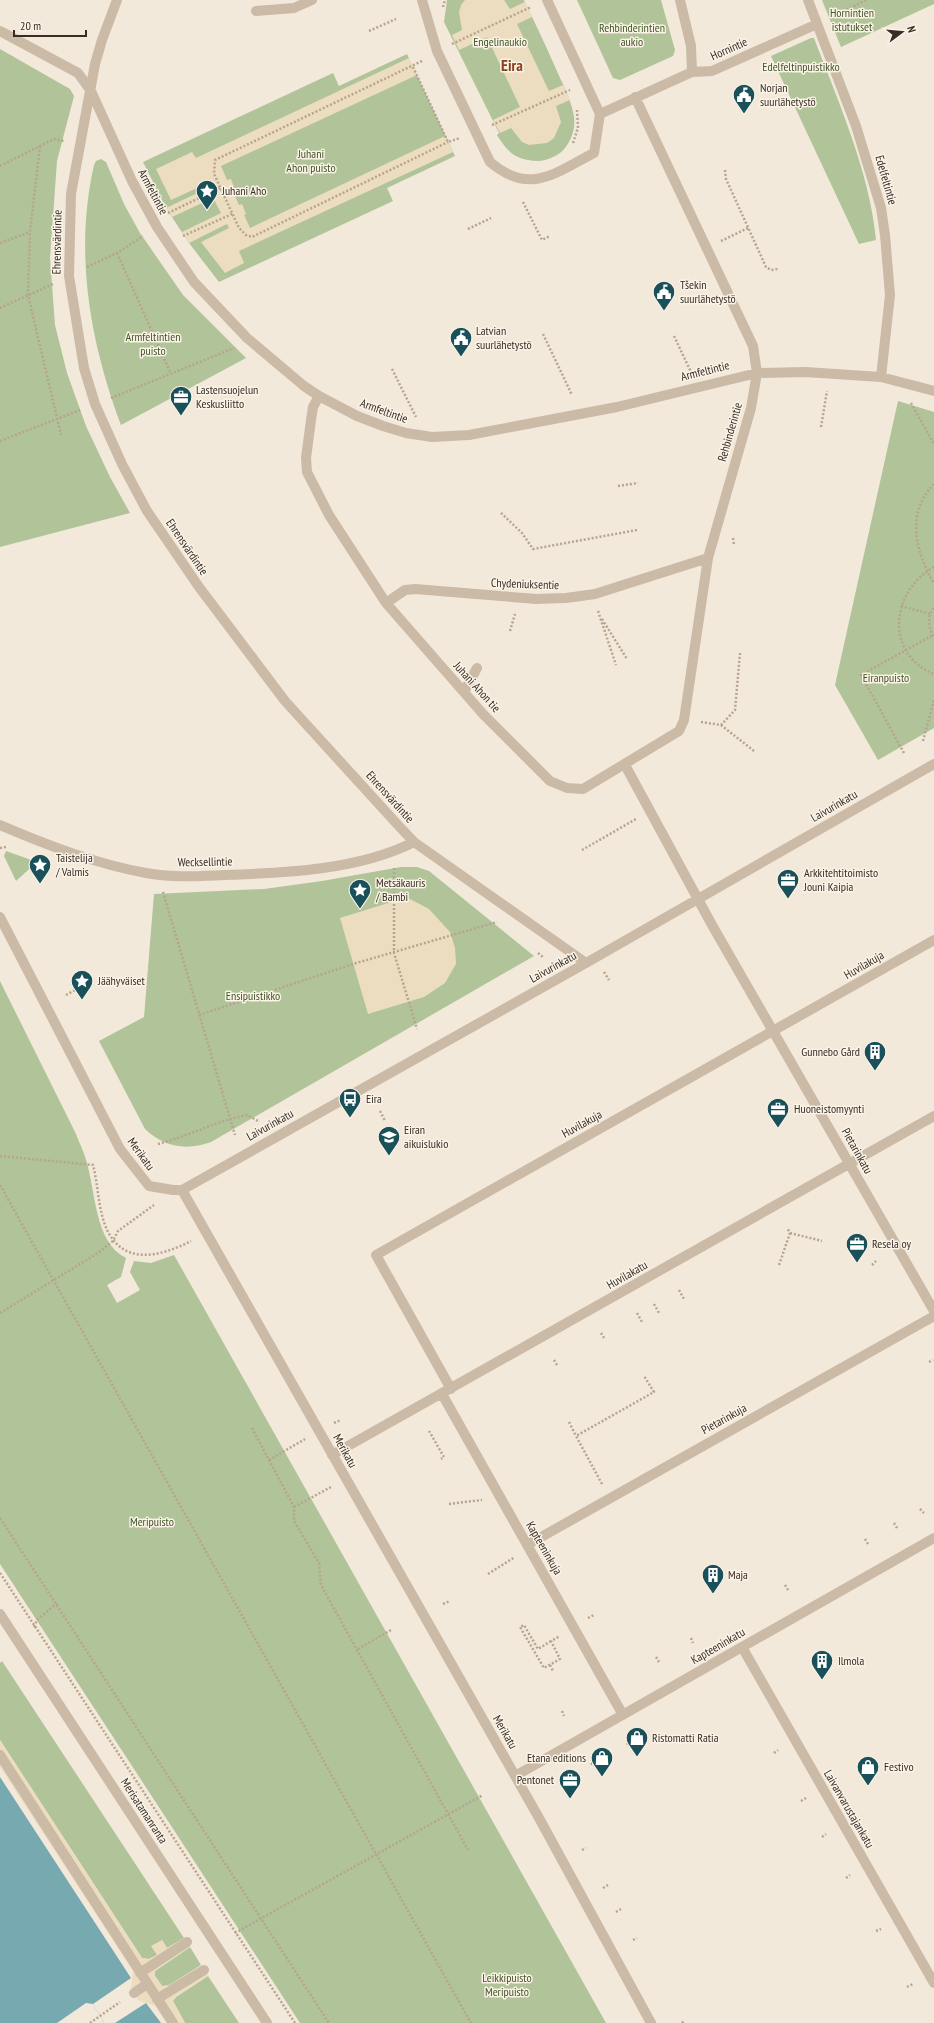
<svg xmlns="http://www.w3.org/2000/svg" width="934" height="2023" font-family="'PT Sans Narrow',sans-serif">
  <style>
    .green { fill: #b0c399 }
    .plaza { fill: #ecddc0 }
    .water { fill: #77a9b1 }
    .pier { fill: #f3e9da }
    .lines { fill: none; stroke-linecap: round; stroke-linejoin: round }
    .path { stroke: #b7a48f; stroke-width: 2.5; stroke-dasharray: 2 2; stroke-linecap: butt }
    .minor { stroke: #cbbaa5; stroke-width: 10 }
    .labels { text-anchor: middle; stroke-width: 3; stroke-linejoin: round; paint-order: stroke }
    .park-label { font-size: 12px; fill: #415629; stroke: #faf3e6 }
    .street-label { font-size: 12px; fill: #372d27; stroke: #faf3e6 }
    .poi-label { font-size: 12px; fill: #372d27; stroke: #faf3e6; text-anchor: start }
    .district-label { font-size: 16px; font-weight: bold; fill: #8a411b; stroke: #faf3e6 }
  </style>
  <rect width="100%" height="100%" fill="#f3e9da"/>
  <path class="green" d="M 447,0 L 524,0 C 535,23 546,46 556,69 C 562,83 570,97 573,112 C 577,126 572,143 560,153 C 554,157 546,161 538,161 C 516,160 508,153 497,135 L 499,133 L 444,22 Z
    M 577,0 L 661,0 L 675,50 L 673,56 L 620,80 L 613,78 Z
    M 822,0 L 934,0 L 934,4 L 841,47 Z
    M 811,38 L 814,38 C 838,101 870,173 876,240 L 859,244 L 771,56 Z
    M 0,49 L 70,89 L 74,96 L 57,161 L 50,258 L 55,325 L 67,373 L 86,426 L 110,477 L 130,513 L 0,547 Z
    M 407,54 L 455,156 L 387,188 L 393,201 L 219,282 L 189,243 L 166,208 L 143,162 L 333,73 L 339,86 Z
    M 101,159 L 106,162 L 124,204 L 140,233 L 183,295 L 246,358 L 121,425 C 90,342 74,253 94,165 L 96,161 Z
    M 898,401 L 934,412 L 934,728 L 878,760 L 835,685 Z
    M 6,851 L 37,862 L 16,881 L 4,856 Z
    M 401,867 L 417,867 L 429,871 L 534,956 L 211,1142 C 186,1151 164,1147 145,1129 L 99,1041 L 144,1017 L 154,894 L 264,889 L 322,881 Z
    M 0,981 L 76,1134 C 79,1143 84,1151 86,1160 C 96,1191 94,1242 126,1258 L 121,1277 L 107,1285 L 117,1303 L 140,1290 L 130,1272 L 134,1261 L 151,1263 L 174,1255 L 606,2023 L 300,2023 L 0,1564 Z
    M 2,1661 L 184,1938 L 167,1948 L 162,1940 L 157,1955 L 149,1959 L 142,1958 L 0,1740 L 0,1663 Z
    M 190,1947 L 201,1965 L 171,1985 L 162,1986 L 155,1976 L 155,1971 Z
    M 208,1976 L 239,2023 L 185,2023 L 173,2001 L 176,1997 Z"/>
  <path class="plaza" d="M 465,0 L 504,0 L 510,9 L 525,2 L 532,17 L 517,24 L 549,91 L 563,85 L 570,100 L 556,106 L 561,122 L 554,138 L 547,143 L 529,145 L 522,142 L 511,128 L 500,133 L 493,120 L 520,107 L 487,37 L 459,50 L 452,35 L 462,30 L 459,12 L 461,5 Z
    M 409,58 L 417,75 L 221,166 L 227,180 L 231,179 L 234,187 L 232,189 L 239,205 L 242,204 L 246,214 L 244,215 L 250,228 L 445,136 L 453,152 L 239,251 L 244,263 L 225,273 L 201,242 L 229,228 L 227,224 L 189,243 L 182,232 L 221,213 L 213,198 L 172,217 L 166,208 L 210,187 L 208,183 L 171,200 L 156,169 L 192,152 L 196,158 Z
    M 401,899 L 410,899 L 429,909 L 450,932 L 455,948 L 456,964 L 445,983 L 424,997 L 368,1014 L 340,918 Z
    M 0,1740 L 142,1958 L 149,1959 L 157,1955 L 151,1946 L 162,1940 L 167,1948 L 184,1938 L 187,1942 L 190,1947 L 155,1971 L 155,1976 L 162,1986 L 166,1987 L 201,1965 L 208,1976 L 176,1997 L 173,2001 L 185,2023 L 166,2023 L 155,2006 L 138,2000 L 131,1989 L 133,1971 L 0,1767 Z"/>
  <path class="water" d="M 0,1777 L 131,1978 L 93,2004 L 104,2023 L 0,2023 Z
    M 146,2003 L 161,2023 L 115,2023 Z"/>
  <path class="pier" d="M 86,2003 L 93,2004 L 104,2023 L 57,2023 Z"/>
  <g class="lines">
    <path class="path" d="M 443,7 L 445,0
      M 832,17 L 866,0
      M 369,31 L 396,19
      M 452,44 L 531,7
      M 422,61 L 215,160 L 214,174 L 239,228 L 246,235 L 252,237 L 448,142
      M 413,67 L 448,142 L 460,138
      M 492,125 L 570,90
      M 573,143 L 578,128 L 577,110
      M 40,146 L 30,232 L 28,295 L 61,435
      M 0,166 L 54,139 L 64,141
      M 725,170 L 726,179 L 766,267 L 771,270 L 778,269
      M 523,202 L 542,240 L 550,236
      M 168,213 L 220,188
      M 468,229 L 491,218
      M 183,236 L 232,214
      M 721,241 L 748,228
      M 0,243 L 30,232
      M 117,253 L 171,374
      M 87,267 L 117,253 L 143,236
      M 0,308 L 53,284
      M 543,334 L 572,395
      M 674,336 L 691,372
      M 392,369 L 416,417
      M 111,398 L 234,348
      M 911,403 L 934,444
      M 821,427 L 827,391
      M 0,441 L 80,410
      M 934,484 C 905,514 916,552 934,584
      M 618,486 L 638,483
      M 501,513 L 522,533 L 533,549 L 637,530
      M 733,538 L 734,545
      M 934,567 C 891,591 884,654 934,674
      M 901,606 L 930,614
      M 934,608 C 927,617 928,627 934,637
      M 598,611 L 616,665
      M 602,619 L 627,659
      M 510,631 L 515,614
      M 701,722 L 721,725 L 735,710 L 740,653
      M 721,725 L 754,751
      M 923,741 L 934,700
      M 904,753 L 861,675 L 933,635
      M 0,848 L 6,847
      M 582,850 L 636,819
      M 394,868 L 394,953 L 417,1029
      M 163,892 L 235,1135
      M 538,953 L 544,958
      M 604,972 L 609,980
      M 66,995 L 79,988
      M 199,1015 L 353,964 L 497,922
      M 380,1111 L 385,1121
      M 158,1144 C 189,1136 216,1121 247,1115 L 258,1121
      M 0,1156 L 93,1165 C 98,1184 98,1206 105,1225 C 121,1267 160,1257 191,1241
      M 0,1185 L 471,2023
      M 790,1233 L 822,1241
      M 779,1265 L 790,1233 L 787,1228
      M 872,1265 L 876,1261
      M 679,1290 L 684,1299
      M 654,1304 L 659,1313
      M 0,1313 L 98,1253 L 113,1241 L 118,1231 L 154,1205
      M 637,1313 L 642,1322
      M 601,1333 L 604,1338
      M 554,1360 L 557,1365
      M 929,1362 L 933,1360
      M 569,1422 L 576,1436
      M 334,1423 L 341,1420
      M 252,1428 L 294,1507 L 294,1521 L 319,1563 L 321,1585 L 468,1850
      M 429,1431 L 444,1457 L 441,1459
      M 269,1460 L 305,1439
      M 602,1484 L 576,1436 L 654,1392 L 644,1376
      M 449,1504 L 482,1500
      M 294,1507 L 331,1487
      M 920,1509 L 924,1513
      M 0,1518 L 329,2023
      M 894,1523 L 897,1528
      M 865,1539 L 868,1544
      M 0,1573 L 295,2023
      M 488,1574 L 515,1557
      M 785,1585 L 788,1590
      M 443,1604 L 450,1601
      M 588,1618 L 594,1615
      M 34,1627 L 37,1620 L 57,1603
      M 691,1638 L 693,1643
      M 551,1641 L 538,1649 L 524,1625 L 520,1627 L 544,1668 L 560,1659 L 551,1641 L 560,1636
      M 358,1649 L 391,1630
      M 656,1657 L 659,1662
      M 550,1665 L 553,1671
      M 562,1711 L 564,1716
      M 645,1733 L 647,1736
      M 627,1743 L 629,1746
      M 774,1753 L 778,1750
      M 591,1763 L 594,1766
      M 566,1778 L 569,1781
      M 801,1801 L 806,1798
      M 822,1837 L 826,1834
      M 582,1850 L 586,1848
      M 846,1878 L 850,1875
      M 603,1888 L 608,1885
      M 616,1912 L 621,1909
      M 876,1931 L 881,1929
      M 235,1933 L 483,1795
      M 633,1940 L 637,1938
      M 907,1987 L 913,1984
      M 90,2023 L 120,2002
      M 682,2023 L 684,2021"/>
    <path class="minor" d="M 117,0 L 102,40 L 95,64 L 71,194 L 69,276 L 84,368 L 95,404 L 122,464 L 147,511 L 199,587 L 285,701 L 397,824 L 414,842 L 586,963
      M 422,0 L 437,51 L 490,162 C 530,196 555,173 594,153 L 600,114 L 547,0
      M 680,0 L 691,46 L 692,72
      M 808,0 L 856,126 L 881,208 L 885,235 L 890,295 L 881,377
      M 256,11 L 294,8 L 312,0
      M 0,31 L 78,73 L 91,91 L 132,181 L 157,227 L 194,282 L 247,338 L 304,386 L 319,396 L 357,416 L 383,426 L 406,433 L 432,437 L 469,435 L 617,407 L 757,373 L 805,372 L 881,377 L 934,391
      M 600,114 L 692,72 L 712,71 L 817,24
      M 319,396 L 313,407 L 311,420 L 306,458 L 307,472 L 329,515 L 386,603 L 483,714 L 550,781 L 567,788 L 583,789 L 679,731 L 684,720 L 708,558 L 751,408 L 757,373 L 753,346 L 635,97
      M 386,603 L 405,590 L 415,589 L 536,599 L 566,598 L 595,594 L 708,558
      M 464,692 L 477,668
      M 625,765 L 712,925 L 934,1311
      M 0,825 C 47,845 96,864 146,873 C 172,878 199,876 225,875 C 285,873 359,870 414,842
      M 0,917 L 120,1149 L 149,1186 L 173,1190 L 182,1190 L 586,963 L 934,764
      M 182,1190 L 539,1818 L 651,2023
      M 451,1389 L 376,1255 L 934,940
      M 442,1394 L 623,1715
      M 332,1455 L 934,1116
      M 527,1545 L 934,1316
      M 0,1614 L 267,2023
      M 742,1647 L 934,1983
      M 0,1755 L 173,2023
      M 515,1776 L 934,1538
      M 140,1973 L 187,1942
      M 134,1993 L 147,1984
      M 157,1999 L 204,1970"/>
  </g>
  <defs>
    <g id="civic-pin" transform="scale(1.15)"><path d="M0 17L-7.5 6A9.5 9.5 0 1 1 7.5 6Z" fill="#1a505a" stroke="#faf3e6"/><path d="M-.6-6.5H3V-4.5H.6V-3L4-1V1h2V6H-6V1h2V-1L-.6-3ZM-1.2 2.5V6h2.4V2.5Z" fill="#fff"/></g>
    <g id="sight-pin" transform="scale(1.15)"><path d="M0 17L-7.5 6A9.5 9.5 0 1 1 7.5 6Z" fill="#1a505a" stroke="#faf3e6"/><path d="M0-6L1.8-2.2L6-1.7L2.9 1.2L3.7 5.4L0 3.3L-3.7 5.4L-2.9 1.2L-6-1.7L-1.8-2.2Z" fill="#fff"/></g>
    <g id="office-pin" transform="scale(1.15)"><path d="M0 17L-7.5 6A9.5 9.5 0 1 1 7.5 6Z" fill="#1a505a" stroke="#faf3e6"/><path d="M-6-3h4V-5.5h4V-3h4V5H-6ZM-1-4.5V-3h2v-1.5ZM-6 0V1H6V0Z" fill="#fff"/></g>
    <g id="building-pin" transform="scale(1.15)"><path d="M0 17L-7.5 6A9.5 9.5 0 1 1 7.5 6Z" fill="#1a505a" stroke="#faf3e6"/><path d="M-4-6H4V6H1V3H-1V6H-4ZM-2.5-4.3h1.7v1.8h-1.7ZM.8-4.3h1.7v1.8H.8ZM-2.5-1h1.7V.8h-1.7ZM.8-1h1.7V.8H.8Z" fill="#fff"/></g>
    <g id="bus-pin" transform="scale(1.15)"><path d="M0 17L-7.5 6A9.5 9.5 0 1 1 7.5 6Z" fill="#1a505a" stroke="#faf3e6"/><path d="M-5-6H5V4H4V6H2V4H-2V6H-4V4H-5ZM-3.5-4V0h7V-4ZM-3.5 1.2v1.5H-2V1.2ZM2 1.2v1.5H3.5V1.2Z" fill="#fff"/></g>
    <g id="school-pin" transform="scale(1.15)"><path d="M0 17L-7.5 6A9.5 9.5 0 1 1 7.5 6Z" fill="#1a505a" stroke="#faf3e6"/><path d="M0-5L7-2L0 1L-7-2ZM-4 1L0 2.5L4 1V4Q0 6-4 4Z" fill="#fff"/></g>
    <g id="shop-pin" transform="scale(1.15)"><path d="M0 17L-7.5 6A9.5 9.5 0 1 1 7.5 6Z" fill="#1a505a" stroke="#faf3e6"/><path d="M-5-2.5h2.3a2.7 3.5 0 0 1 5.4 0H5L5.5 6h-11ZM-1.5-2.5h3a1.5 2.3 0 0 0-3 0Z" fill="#fff"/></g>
  </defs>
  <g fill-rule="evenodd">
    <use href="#civic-pin" x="744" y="95"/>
    <use href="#sight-pin" x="207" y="191"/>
    <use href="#civic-pin" x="664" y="292"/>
    <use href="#civic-pin" x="461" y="338"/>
    <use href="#office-pin" x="181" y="397"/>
    <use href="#sight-pin" x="40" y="865"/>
    <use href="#office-pin" x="788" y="880"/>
    <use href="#sight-pin" x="360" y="890"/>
    <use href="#sight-pin" x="82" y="981"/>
    <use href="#building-pin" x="875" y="1052"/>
    <use href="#bus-pin" x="350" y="1099"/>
    <use href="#office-pin" x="778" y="1109"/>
    <use href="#school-pin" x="389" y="1137"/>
    <use href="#office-pin" x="857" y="1244"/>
    <use href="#building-pin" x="713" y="1575"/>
    <use href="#building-pin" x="822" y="1661"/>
    <use href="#shop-pin" x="637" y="1738"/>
    <use href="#shop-pin" x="602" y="1758"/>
    <use href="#shop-pin" x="868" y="1767"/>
    <use href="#office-pin" x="570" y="1780"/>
  </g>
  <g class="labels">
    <g class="park-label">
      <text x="852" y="17">Hornintien<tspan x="852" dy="14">istutukset</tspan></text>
      <text x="632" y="32">Rehbinderintien<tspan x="632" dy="14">aukio</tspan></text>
      <text x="500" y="46">Engelinaukio</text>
      <text x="801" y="71">Edelfeltinpuistikko</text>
      <text x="311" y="158">Juhani<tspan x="311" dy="14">Ahon puisto</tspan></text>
      <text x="153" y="341">Armfeltintien<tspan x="153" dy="14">puisto</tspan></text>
      <text x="886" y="682">Eiranpuisto</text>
      <text x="253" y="1000">Ensipuistikko</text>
      <text x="152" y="1526">Meripuisto</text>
      <text x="507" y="1982">Leikkipuisto<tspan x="507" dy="14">Meripuisto</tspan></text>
    </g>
    <g class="street-label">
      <text transform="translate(729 49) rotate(-24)" y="4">Hornintie</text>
      <text transform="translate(886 180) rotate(74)" y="4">Edelfeltintie</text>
      <text transform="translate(153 192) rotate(62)" y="4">Armfeltintie</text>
      <text transform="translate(57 242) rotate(-89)" y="4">Ehrensvärdintie</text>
      <text transform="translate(705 371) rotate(-14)" y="4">Armfeltintie</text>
      <text transform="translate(384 411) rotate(20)" y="4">Armfeltintie</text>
      <text transform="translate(730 432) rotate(-74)" y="4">Rehbinderintie</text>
      <text transform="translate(187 547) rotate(56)" y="4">Ehrensvärdintie</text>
      <text transform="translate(525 584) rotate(2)" y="4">Chydeniuksentie</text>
      <text transform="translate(477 687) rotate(48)" y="4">Juhani Ahon tie</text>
      <text transform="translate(390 797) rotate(48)" y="4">Ehrensvärdintie</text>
      <text transform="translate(834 806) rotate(-30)" y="4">Laivurinkatu</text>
      <text transform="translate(205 862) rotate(-1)" y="4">Wecksellintie</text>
      <text transform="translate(864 965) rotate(-30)" y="4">Huvilakuja</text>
      <text transform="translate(553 967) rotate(-29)" y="4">Laivurinkatu</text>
      <text transform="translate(582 1124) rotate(-29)" y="4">Huvilakuja</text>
      <text transform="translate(270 1125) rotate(-29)" y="4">Laivurinkatu</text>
      <text transform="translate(857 1151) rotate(61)" y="4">Pietarinkatu</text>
      <text transform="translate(141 1154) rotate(54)" y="4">Merikatu</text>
      <text transform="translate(627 1275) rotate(-30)" y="4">Huvilakatu</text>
      <text transform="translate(724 1419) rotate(-29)" y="4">Pietarinkuja</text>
      <text transform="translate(345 1451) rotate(61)" y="4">Merikatu</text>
      <text transform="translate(544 1548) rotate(60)" y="4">Kapteeninkuja</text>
      <text transform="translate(718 1646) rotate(-30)" y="4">Kapteeninkatu</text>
      <text transform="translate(505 1732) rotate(60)" y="4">Merikatu</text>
      <text transform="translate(849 1809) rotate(60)" y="4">Laivanvarustajankatu</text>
      <text transform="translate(144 1811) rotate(57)" y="4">Merisatamanranta</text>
    </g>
    <g class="poi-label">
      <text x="760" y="92">Norjan<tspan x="760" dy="14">suurlähetystö</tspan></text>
      <text x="222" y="195">Juhani Aho</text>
      <text x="680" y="289">Tšekin<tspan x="680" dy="14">suurlähetystö</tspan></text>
      <text x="476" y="335">Latvian<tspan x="476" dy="14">suurlähetystö</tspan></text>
      <text x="196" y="394">Lastensuojelun<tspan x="196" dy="14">Keskusliitto</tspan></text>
      <text x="56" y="862">Taistelija<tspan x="56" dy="14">/ Valmis</tspan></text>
      <text x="804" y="877">Arkkitehtitoimisto<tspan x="804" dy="14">Jouni Kaipia</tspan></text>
      <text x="376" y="887">Metsäkauris<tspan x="376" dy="14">/ Bambi</tspan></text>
      <text x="98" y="985">Jäähyväiset</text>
      <text x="860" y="1056" text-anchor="end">Gunnebo Gård</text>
      <text x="366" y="1103">Eira</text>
      <text x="794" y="1113">Huoneistomyynti</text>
      <text x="404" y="1134">Eiran<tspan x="404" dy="14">aikuislukio</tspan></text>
      <text x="872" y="1248">Resela oy</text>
      <text x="728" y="1579">Maja</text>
      <text x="838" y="1665">Ilmola</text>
      <text x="652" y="1742">Ristomatti Ratia</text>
      <text x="586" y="1762" text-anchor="end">Etana editions</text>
      <text x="884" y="1771">Festivo</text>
      <text x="554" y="1784" text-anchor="end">Pentonet</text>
    </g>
    <g class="district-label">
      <text x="512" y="71">Eira</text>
    </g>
  </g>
  <g transform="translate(902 32) rotate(74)" stroke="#faf3e6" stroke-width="3" paint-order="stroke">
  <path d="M0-3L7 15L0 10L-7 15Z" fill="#372d27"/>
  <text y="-6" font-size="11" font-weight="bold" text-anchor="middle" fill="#372d27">N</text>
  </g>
  <path d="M14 30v6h72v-6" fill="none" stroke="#372d27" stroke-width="2"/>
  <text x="20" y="30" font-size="12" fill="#372d27" stroke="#faf3e6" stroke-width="3" paint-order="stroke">20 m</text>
</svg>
